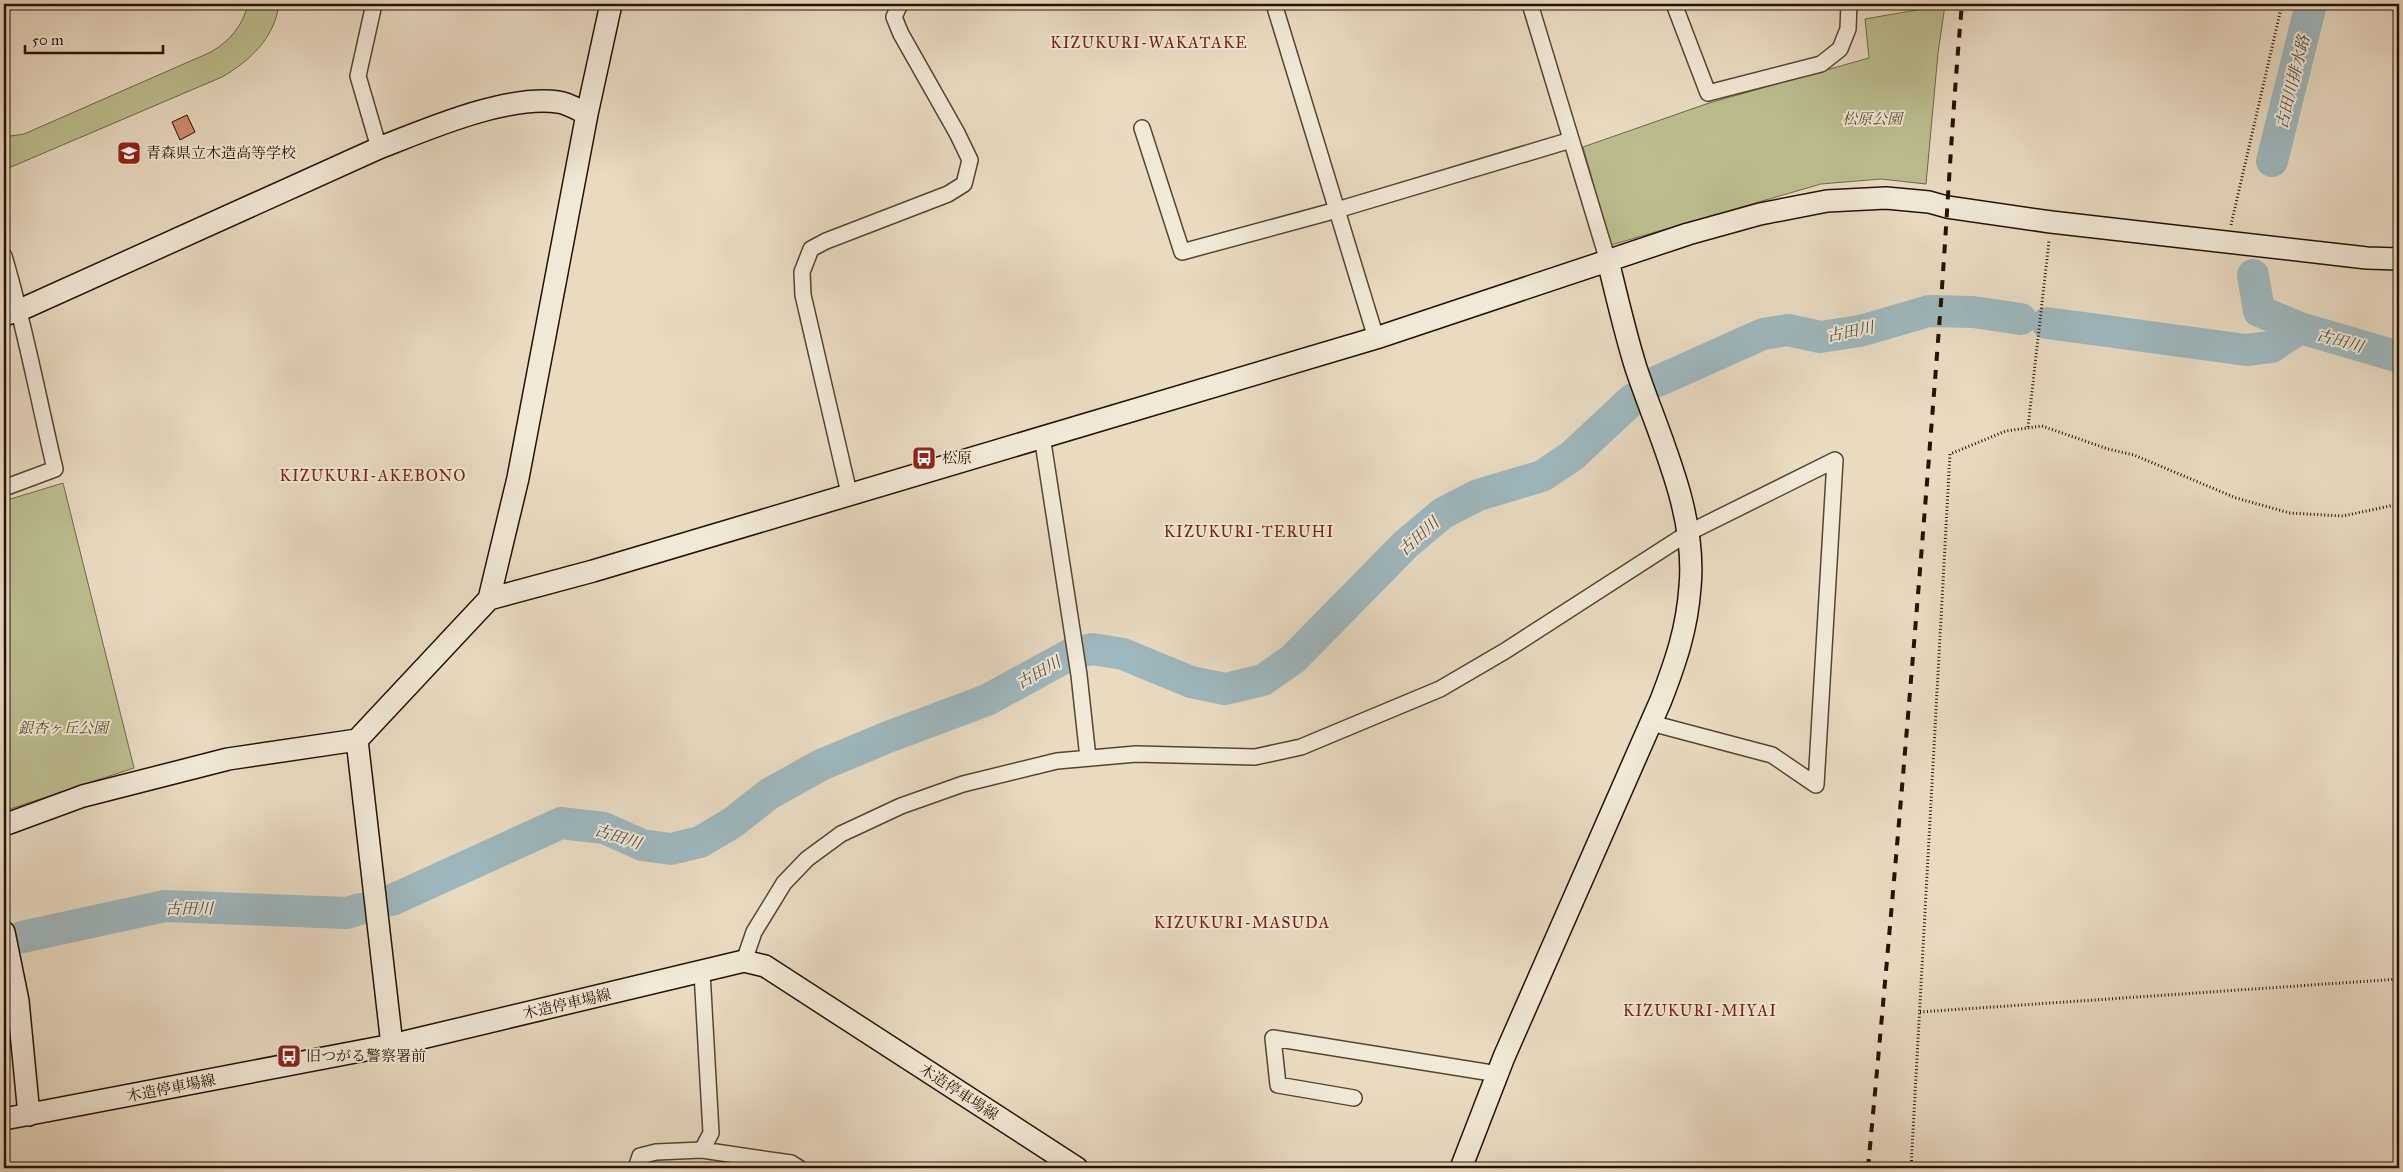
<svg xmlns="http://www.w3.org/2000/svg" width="2403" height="1172" font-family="'IM FELL Great Primer','Noto Serif JP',serif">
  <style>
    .green { fill: #bcbe8f; stroke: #716848 }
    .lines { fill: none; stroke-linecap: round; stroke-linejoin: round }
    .river { stroke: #9eb8bf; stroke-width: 32 }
    .building { fill: #d48b71; stroke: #261300 }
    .street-casing { stroke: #574530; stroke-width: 18 }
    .secondary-casing { stroke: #261300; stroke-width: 24 }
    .path { stroke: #261300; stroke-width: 3; stroke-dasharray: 1 2.5; stroke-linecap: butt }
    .street { stroke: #f1e8d7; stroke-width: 15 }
    .secondary { stroke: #f1e8d7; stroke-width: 21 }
    .rail { stroke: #261300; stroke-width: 4; stroke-dasharray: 9 9; stroke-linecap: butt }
    .labels { text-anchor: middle; stroke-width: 4; stroke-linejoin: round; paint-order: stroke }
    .park-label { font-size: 15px; font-style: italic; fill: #5a4f32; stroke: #f1e8d7 }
    .poi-label { font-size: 15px; fill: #261300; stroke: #f1e8d7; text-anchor: start }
    .street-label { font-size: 15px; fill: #261300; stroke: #f1e8d7 }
    .neighbourhood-label { font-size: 16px; letter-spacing: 1px; fill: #7a1f14; stroke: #f1e8d7 }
    .water-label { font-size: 16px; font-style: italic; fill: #504d43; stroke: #f1e8d7 }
  </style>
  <rect width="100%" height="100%" fill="#e9dbc2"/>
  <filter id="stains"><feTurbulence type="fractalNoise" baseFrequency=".004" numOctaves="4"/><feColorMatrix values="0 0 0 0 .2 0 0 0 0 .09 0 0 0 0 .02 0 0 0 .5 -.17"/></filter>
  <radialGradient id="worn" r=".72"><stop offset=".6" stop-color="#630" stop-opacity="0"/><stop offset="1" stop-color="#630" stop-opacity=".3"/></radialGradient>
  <path class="green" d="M 248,4 L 279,4 C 275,37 250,61 222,77 L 4,170 L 4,137 L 24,134 L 211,52 C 230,41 243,25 248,4 Z
    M 1945,5 L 1938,53 L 1926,184 L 1881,179 L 1821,184 L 1611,245 L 1583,147 L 1709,103 L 1869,58 L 1865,19 Z
    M 63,483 L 134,768 L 4,811 L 4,501 Z"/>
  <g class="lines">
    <path class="river" d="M 2272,161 L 2311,4
      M 2253,275 L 2259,311 L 2300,328 L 2399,357
      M 2047,323 L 2246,350 L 2271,347 L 2300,328
      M 1658,381 L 1763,334 L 1788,330 L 1820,337 L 1860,331 L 1929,311 L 1973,312 L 2021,319
      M 392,900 L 561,823 L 604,828 L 642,845 L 671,849 L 700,842 L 732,823 L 769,794 L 821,765 L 888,737 L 987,700 L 1073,653 L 1093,649 L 1123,654 L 1191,682 L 1225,689 L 1263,680 L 1293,659 L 1406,544 L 1443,513 L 1478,495 L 1542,476 L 1572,456 L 1633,399
      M 22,937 L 165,906 L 347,913 L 360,909"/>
  </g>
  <path class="building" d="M 187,115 L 195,132 L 180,140 L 172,122 Z"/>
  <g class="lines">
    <g class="street-casing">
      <path id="street" d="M 374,4 L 358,76 L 379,148
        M 1274,4 L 1376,338
        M 1530,4 L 1608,261
        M 1674,4 L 1708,93 L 1821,64 L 1840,49 L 1848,29 L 1849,4
        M 1142,128 L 1182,252 L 1337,210 L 1571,140
        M 4,256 C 25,326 38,398 55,469 L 4,488
        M 1042,436 L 1079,675 L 1088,758
        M 849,493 L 803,295 L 802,272 L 811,249 L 826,241 L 948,194 L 964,184 L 970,160 L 957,133 L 901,34 L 894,17 L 900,4
        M 744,961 L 754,932 L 784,883 L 807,859 L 841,834 L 901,806 L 963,784 L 1057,761 L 1136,754 L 1255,757 L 1301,747 L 1440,689 L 1505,651 L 1688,533 L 1835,460 L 1816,785 L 1772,755 L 1651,723
        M 1354,1098 L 1278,1085 L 1273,1038 L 1498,1074
        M 702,1150 L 791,1163 L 799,1168
        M 636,1168 L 640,1156 L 656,1152 L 702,1150 L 711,1133 L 702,972"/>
    </g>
    <g class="secondary-casing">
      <path id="secondary" d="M 4,315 L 20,310 L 379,148 C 428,129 505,95 558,102 C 568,103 578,110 587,114
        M 489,599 L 593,571 L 1376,338 L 1688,234 L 1760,214 L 1827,201 L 1886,198 L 1929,202 L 1947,207 L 2051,222 L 2367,258 L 2399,259
        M 357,740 L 392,1045
        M 4,825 L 83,796 L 228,759 L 357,740 L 489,599 L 518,478 L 587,114 L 611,4
        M 4,932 L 18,1001 L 29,1115
        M 4,1119 L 392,1045 L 744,961 L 765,966 L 1077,1168
        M 1461,1168 L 1504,1057 L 1661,700 C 1676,661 1687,629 1690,587 C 1697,512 1659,437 1636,368 C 1625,333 1617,297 1608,261"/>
    </g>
    <path class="path" d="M 2231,225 L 2282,4
      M 2028,427 L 2049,241
      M 1920,1012 L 2399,979
      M 1911,1168 L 1950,454 L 2006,431 L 2042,426 L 2108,449 L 2134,455 L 2236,498 L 2290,513 L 2343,516 L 2399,504"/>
    <use href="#street" class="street"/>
    <use href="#secondary" class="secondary"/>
    <path class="rail" d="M 1868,1168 C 1895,880 1919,591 1941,302 C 1948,203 1953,103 1962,4"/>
  </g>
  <defs>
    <g id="school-square" transform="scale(1.25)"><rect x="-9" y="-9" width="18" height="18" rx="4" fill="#8f2418" stroke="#f1e8d7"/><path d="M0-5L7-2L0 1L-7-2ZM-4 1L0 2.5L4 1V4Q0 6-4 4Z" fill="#fff"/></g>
    <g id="bus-square" transform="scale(1.25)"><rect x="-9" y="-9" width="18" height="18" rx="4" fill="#8f2418" stroke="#f1e8d7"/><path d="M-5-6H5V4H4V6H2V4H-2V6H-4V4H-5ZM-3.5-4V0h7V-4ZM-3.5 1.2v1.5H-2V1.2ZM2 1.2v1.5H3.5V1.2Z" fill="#fff"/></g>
  </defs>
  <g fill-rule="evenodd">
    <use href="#school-square" x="129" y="153"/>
    <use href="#bus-square" x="924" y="458"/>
    <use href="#bus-square" x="289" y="1056"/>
  </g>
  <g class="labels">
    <g class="park-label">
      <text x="1872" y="124">松原公園</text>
      <text x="63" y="733">銀杏ヶ丘公園</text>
    </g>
    <g class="poi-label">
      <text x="146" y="158">青森県立木造高等学校</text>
      <text x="942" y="463">松原</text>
      <text x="306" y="1061">旧つがる警察署前</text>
    </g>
    <g class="street-label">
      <text transform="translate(567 1004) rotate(-13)" y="5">木造停車場線</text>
      <text transform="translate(171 1088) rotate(-11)" y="5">木造停車場線</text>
      <text transform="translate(959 1092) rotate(33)" y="5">木造停車場線</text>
    </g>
    <g class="neighbourhood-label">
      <text x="1149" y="48">KIZUKURI-WAKATAKE</text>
      <text x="373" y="481">KIZUKURI-AKEBONO</text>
      <text x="1249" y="537">KIZUKURI-TERUHI</text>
      <text x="1242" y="928">KIZUKURI-MASUDA</text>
      <text x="1700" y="1016">KIZUKURI-MIYAI</text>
    </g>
    <g class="water-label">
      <text transform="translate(2292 82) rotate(-76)" y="6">古田川排水路</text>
      <text transform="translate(1850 331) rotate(-11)" y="6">古田川</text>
      <text transform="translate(2340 340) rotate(16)" y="6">古田川</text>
      <text transform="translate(1418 536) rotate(-42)" y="6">古田川</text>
      <text transform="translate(1038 672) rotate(-29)" y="6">古田川</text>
      <text transform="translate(618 836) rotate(18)" y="6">古田川</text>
      <text x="189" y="914">古田川</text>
    </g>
  </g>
  <rect width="2403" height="1172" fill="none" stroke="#e9dbc2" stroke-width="20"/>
  <rect x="5" y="5" width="2393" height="1162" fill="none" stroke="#261300" stroke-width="2.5"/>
  <rect x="10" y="10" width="2383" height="1152" fill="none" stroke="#261300"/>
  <path d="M25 45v8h138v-8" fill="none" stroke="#261300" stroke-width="2.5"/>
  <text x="32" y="45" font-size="15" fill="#261300" stroke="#f1e8d7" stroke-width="4" paint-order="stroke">50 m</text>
  <rect width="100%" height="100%" filter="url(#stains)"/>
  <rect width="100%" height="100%" fill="url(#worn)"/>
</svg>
